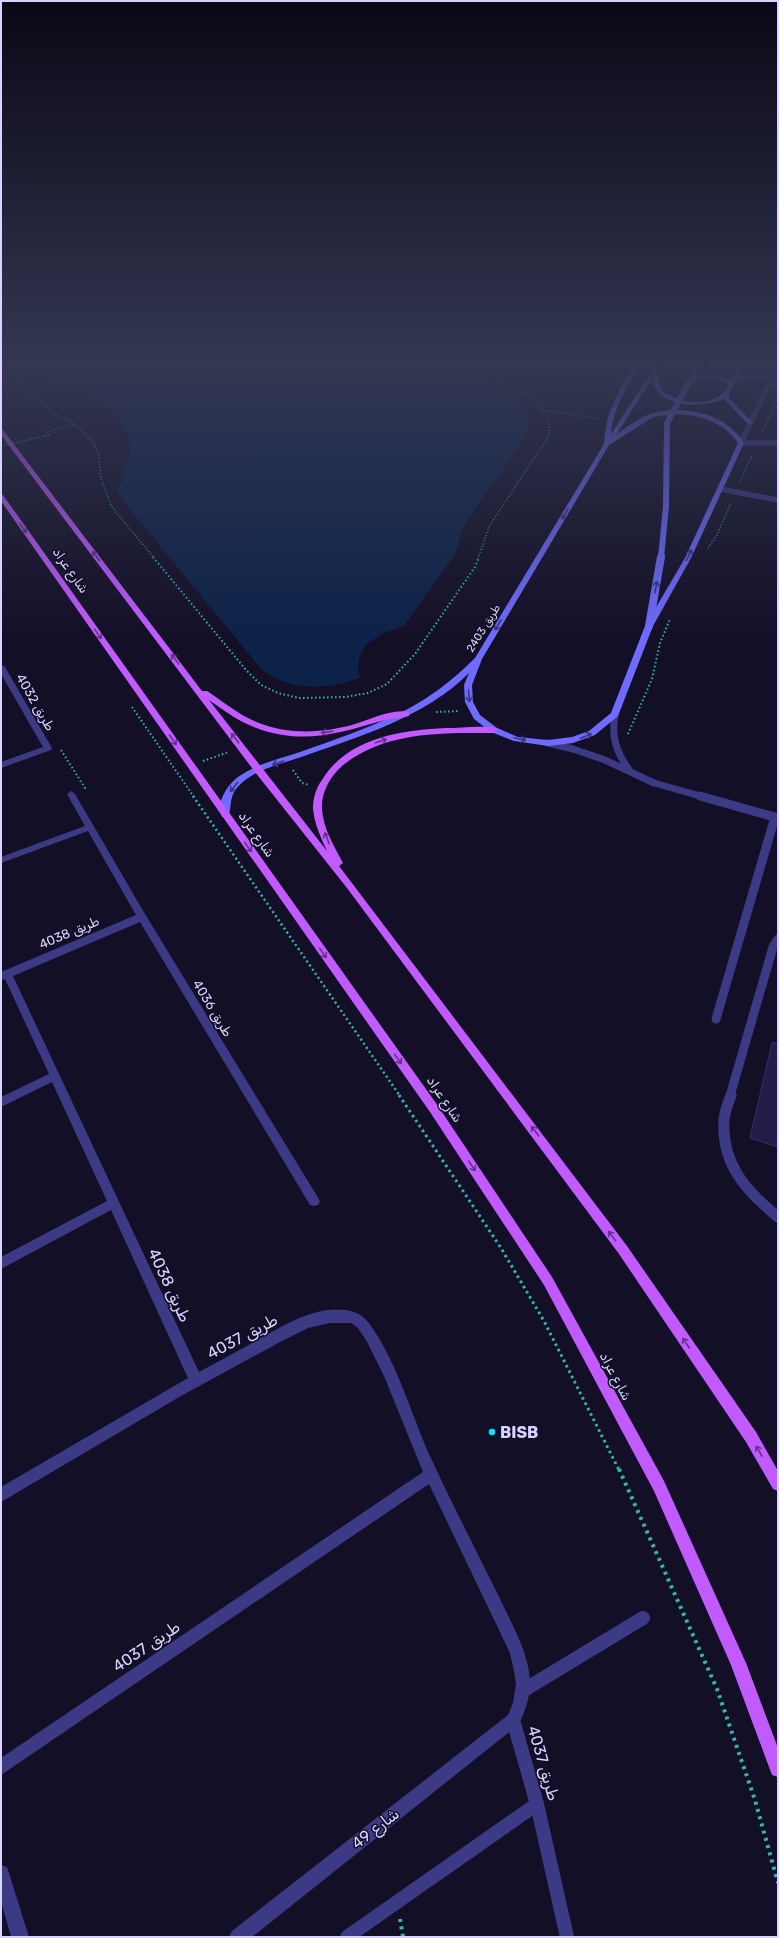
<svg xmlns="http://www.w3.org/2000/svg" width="779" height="1938" font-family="Rubik,Vazirmatn,sans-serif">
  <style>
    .water { fill: #0c2248 }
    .building { fill: #241b47; stroke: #3b2d73 }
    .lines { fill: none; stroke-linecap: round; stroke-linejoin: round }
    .path-far4 { stroke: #2fb8b0; stroke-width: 1.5; stroke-dasharray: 1 2; stroke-linecap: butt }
    .path-far3 { stroke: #2fb8b0; stroke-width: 2; stroke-dasharray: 1.5 2.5; stroke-linecap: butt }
    .path-far2 { stroke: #2fb8b0; stroke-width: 2.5; stroke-dasharray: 2 3; stroke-linecap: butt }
    .path-far1 { stroke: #2fb8b0; stroke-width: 3; stroke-dasharray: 2.5 3.5; stroke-linecap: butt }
    .path { stroke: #2fb8b0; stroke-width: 4; stroke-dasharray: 3 4.5; stroke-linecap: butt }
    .service-far4 { stroke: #3d3a85; stroke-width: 5.5 }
    .service-far3 { stroke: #3d3a85; stroke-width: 7 }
    .service-far2 { stroke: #3d3a85; stroke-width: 9 }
    .service-far1 { stroke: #3d3a85; stroke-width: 11 }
    .service { stroke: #3d3a85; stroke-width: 14 }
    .minor { fill: #3d3a85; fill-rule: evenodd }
    .secondary { fill: #6f6bff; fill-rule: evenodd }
    .primary { fill: #c25bff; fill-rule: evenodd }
    .path-bridge { stroke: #2fb8b0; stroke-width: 1.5; stroke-dasharray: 1 2; stroke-linecap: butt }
    .service-bridge { stroke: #3d3a85; stroke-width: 5.5 }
    .secondary-bridge-far1 { stroke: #6f6bff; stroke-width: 6 }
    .secondary-bridge { stroke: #6f6bff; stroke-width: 8 }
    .oneway { stroke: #38347d }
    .oneway2 { stroke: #623188 }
    .poi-dot { fill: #00e5ff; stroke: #130f26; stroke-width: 1.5 }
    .labels { text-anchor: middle; stroke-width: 3; stroke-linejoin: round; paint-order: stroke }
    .far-street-label { font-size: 11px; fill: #d9d4ff; stroke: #130f26 }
    .street-label { font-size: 13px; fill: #d9d4ff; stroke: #130f26 }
    .near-street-label { font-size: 16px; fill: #d9d4ff; stroke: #130f26 }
    .near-poi-label { font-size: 16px; font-weight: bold; fill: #d9d4ff; stroke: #130f26; text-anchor: start }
  </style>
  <rect width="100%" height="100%" fill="#130f26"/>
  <path class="water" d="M 25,366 L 425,366 C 458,373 492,379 519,402 C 523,406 529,412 529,417 C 530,426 526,433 523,440 L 464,525 L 455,554 L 404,626 L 382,634 L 366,645 L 360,656 L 358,667 L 360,678 C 325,690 293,692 262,670 L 123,501 L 117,489 C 122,477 130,464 130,451 C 131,417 100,395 70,385 C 55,380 37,378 25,366 Z"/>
  <path class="building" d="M 772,1043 L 778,1043 L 778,1147 L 750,1138 Z"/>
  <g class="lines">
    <path class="path-far4" d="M 9,366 L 33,396 L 58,416 L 75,424 L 93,442 L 98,453 L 101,479 L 112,507 L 154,558
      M 463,366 C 492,379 558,394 548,437 L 490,525 L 478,558
      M 545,410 L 599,419
      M 763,431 L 778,397
      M 49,435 L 47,432 L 75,424
      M 740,482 L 752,455
      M 708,548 L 716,537 L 731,503"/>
    <path class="path-far3" d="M 153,557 L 246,670 L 261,685 L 278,693 L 299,698 L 345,697 L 368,693 L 387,684 L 415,654 L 475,567 L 479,557
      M 132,707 L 194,797
      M 436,712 L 459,711
      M 628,734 L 652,679 L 660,643 L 670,619
      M 61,750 L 85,788 L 83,789
      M 203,761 L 229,752
      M 293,770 L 302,783 L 309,785"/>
    <path class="path-far2" d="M 193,796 L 400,1096"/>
    <path class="path-far1" d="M 399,1095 L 501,1248 L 544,1321 L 619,1470"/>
    <path class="path" d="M 619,1469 L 717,1689 L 755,1800 L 778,1883
      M 400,1919 L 403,1937"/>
    <path class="service-far4" d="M 734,379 L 758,376 L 778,380
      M 778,382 L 767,387 L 741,443 L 778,443
      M 720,489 L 778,500"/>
    <path class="service-far3" d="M 615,714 C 611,737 616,752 630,771
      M 548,743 L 573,749 L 605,760 L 654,783 L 704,797"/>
    <path class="service-far2" d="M 700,796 L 778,818
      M 716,1019 L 775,817
      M 730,1096 L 773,947 L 778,939"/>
    <path class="service-far1" d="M 731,1095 C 728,1103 725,1111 724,1119 C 721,1164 746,1191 778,1217"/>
    <path class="service" d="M 524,1690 L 643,1618
      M 513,1720 L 537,1804 L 567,1937
      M 347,1937 L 537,1804"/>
    <path class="minor" d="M 1,665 L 5,667 L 52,748 L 51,750 L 1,768 L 1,762 L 43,747 L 1,674 Z
      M 71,791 L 75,794 L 145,914 L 320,1201 L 318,1205 L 314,1206 L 310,1205 L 140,922 L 13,976 L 199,1372 C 215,1363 231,1355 247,1346 C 277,1330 317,1301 354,1312 C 364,1315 370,1324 375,1332 C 399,1369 411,1413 429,1454 C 456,1513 487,1571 515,1630 C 531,1665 537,1690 518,1725 L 252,1937 L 229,1937 L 232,1931 L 508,1715 L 513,1703 L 516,1684 L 514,1671 L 510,1653 L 429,1484 L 1,1775 L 1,1758 L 423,1472 L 384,1376 L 366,1340 L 358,1328 L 351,1323 L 330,1323 L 308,1328 L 280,1342 L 181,1396 L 1,1502 L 1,1487 L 188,1378 L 111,1210 L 1,1269 L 1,1257 L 107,1201 L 52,1082 L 1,1107 L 1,1097 L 49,1074 L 5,979 L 1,980 L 1,972 L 136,915 L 88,831 L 1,863 L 1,857 L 85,826 L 67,794 Z
      M 1,1865 L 7,1867 L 9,1873 L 29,1937 L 11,1937 L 1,1901 Z"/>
    <path class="secondary" d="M 634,366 L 640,366 C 626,388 613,408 611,434 L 655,366 L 661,366 L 657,373 L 661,390 C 680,405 716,409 729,385 L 715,376 L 710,366 L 716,366 L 719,374 L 731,381 L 738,367 L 742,367 L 743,368 L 729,394 L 729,398 L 753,423 L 748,424 L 724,399 C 703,409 656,408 652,379 L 616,435 C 626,428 638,418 650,414 C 683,404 726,413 744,443 L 691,558 L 653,626 L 618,716 L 595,735 L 573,743 L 548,746 L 514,741 L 491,732 L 474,719 L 465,702 L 464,685 L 469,673 C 425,717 361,736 304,756 C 282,764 252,769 236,789 C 229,798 232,808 228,817 L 222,817 C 215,804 227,785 238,777 C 256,764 279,759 300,752 C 334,740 369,728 402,712 C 430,698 453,680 475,658 L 604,444 C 606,412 617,393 634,366 ZM 674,414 C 699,415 724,421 738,443 L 685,558 L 645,626 L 611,713 L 589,731 L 572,737 L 548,740 L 518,737 L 497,728 L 480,715 L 473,702 L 472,685 L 482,659 L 609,445 L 653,417 Z"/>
    <path class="primary" d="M 1,429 L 3,430 L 202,691 L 207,691 C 224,702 240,716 259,723 C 289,735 325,733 355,724 C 371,719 393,708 409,712 L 409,716 C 401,718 393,718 385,720 C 339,733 301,746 254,727 C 238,721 223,710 209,700 L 327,851 C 321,838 314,823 313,808 C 313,798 316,788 322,780 C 347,738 402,730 445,728 C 460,728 483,725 497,728 L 498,730 L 494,733 C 441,733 385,731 342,766 C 330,777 321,792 322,809 C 323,828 334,846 343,863 L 339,866 L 627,1246 L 756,1432 L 778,1471 L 778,1491 L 773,1489 L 746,1442 L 619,1254 L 347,888 L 255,772 L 1,435 Z
      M 1,494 L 3,495 L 438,1106 L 552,1277 L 664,1481 L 746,1663 L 778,1748 L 778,1777 L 772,1775 L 731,1665 L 654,1491 L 544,1285 L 430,1112 L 1,501 Z"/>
    <path class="path-bridge" d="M 1,446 L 49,435"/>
    <path class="service-bridge" d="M 690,382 L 720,372 L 729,366"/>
    <path class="secondary-bridge-far1" d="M 661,558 L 666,506 L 667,423 L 698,366"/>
    <path class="secondary-bridge" d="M 649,626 L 661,557"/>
  </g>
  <defs><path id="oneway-shaft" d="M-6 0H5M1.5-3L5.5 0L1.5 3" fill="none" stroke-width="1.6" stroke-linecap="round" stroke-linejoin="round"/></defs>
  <g class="oneway">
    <use href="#oneway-shaft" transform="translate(565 514) rotate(121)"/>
    <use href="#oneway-shaft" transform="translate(689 555) rotate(-64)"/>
    <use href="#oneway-shaft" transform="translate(656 587) rotate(-79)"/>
    <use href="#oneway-shaft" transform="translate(498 625) rotate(121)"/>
    <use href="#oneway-shaft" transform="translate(469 696) rotate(86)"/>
    <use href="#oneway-shaft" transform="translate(586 736) rotate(-21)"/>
    <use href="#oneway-shaft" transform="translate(520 739) rotate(12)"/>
    <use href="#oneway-shaft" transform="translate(278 763) rotate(160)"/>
    <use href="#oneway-shaft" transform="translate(234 787) rotate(129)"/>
  </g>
  <g class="oneway2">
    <use href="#oneway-shaft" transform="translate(23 528) rotate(55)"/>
    <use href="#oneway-shaft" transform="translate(96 556) rotate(-127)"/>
    <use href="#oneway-shaft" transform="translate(98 634) rotate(55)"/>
    <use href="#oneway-shaft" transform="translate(175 659) rotate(-127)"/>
    <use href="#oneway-shaft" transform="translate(327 732) rotate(173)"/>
    <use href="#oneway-shaft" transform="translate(235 738) rotate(-127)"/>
    <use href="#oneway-shaft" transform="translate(173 740) rotate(55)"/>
    <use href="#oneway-shaft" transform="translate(381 741) rotate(-17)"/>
    <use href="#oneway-shaft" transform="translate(327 838) rotate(-110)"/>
    <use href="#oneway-shaft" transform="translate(248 847) rotate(55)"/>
    <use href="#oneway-shaft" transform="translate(323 953) rotate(55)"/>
    <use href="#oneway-shaft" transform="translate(398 1059) rotate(55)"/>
    <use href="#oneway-shaft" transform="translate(535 1131) rotate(-127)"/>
    <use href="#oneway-shaft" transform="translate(472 1166) rotate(56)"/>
    <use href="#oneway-shaft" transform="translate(612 1236) rotate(-127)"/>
    <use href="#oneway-shaft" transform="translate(686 1343) rotate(-124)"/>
    <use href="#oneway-shaft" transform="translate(759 1451) rotate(-119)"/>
  </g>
  <linearGradient id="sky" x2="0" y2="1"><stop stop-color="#0a0815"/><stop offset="0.57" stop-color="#333752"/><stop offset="1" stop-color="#333752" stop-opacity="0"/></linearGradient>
  <rect width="779" height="638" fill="url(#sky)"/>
  <circle class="poi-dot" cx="492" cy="1432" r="4"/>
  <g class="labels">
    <g class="far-street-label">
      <text transform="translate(483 628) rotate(-58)" y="4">طريق 2403</text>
    </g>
    <g class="street-label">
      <text transform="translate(71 570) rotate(55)" y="5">شارع عراد</text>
      <text transform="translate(36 702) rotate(60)" y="5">طريق 4032</text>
      <text transform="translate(257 834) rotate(55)" y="5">شارع عراد</text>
      <text transform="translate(69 932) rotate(-23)" y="5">طريق 4038</text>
      <text transform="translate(213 1008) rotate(59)" y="5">طريق 4036</text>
      <text transform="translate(445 1099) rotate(56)" y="5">شارع عراد</text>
      <text transform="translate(616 1376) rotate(62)" y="5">شارع عراد</text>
    </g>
    <g class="near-street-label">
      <text transform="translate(170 1285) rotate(65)" y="6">طريق 4038</text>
      <text transform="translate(242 1336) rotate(-28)" y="6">طريق 4037</text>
      <text transform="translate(146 1646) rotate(-34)" y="6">طريق 4037</text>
      <text transform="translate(544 1763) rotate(74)" y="6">طريق 4037</text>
      <text transform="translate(375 1828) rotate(-38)" y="6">شارع 49</text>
    </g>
    <g class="near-poi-label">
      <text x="500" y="1438">BISB</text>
    </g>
  </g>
  <rect width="779" height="1938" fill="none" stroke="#d9d4ff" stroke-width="4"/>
</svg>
